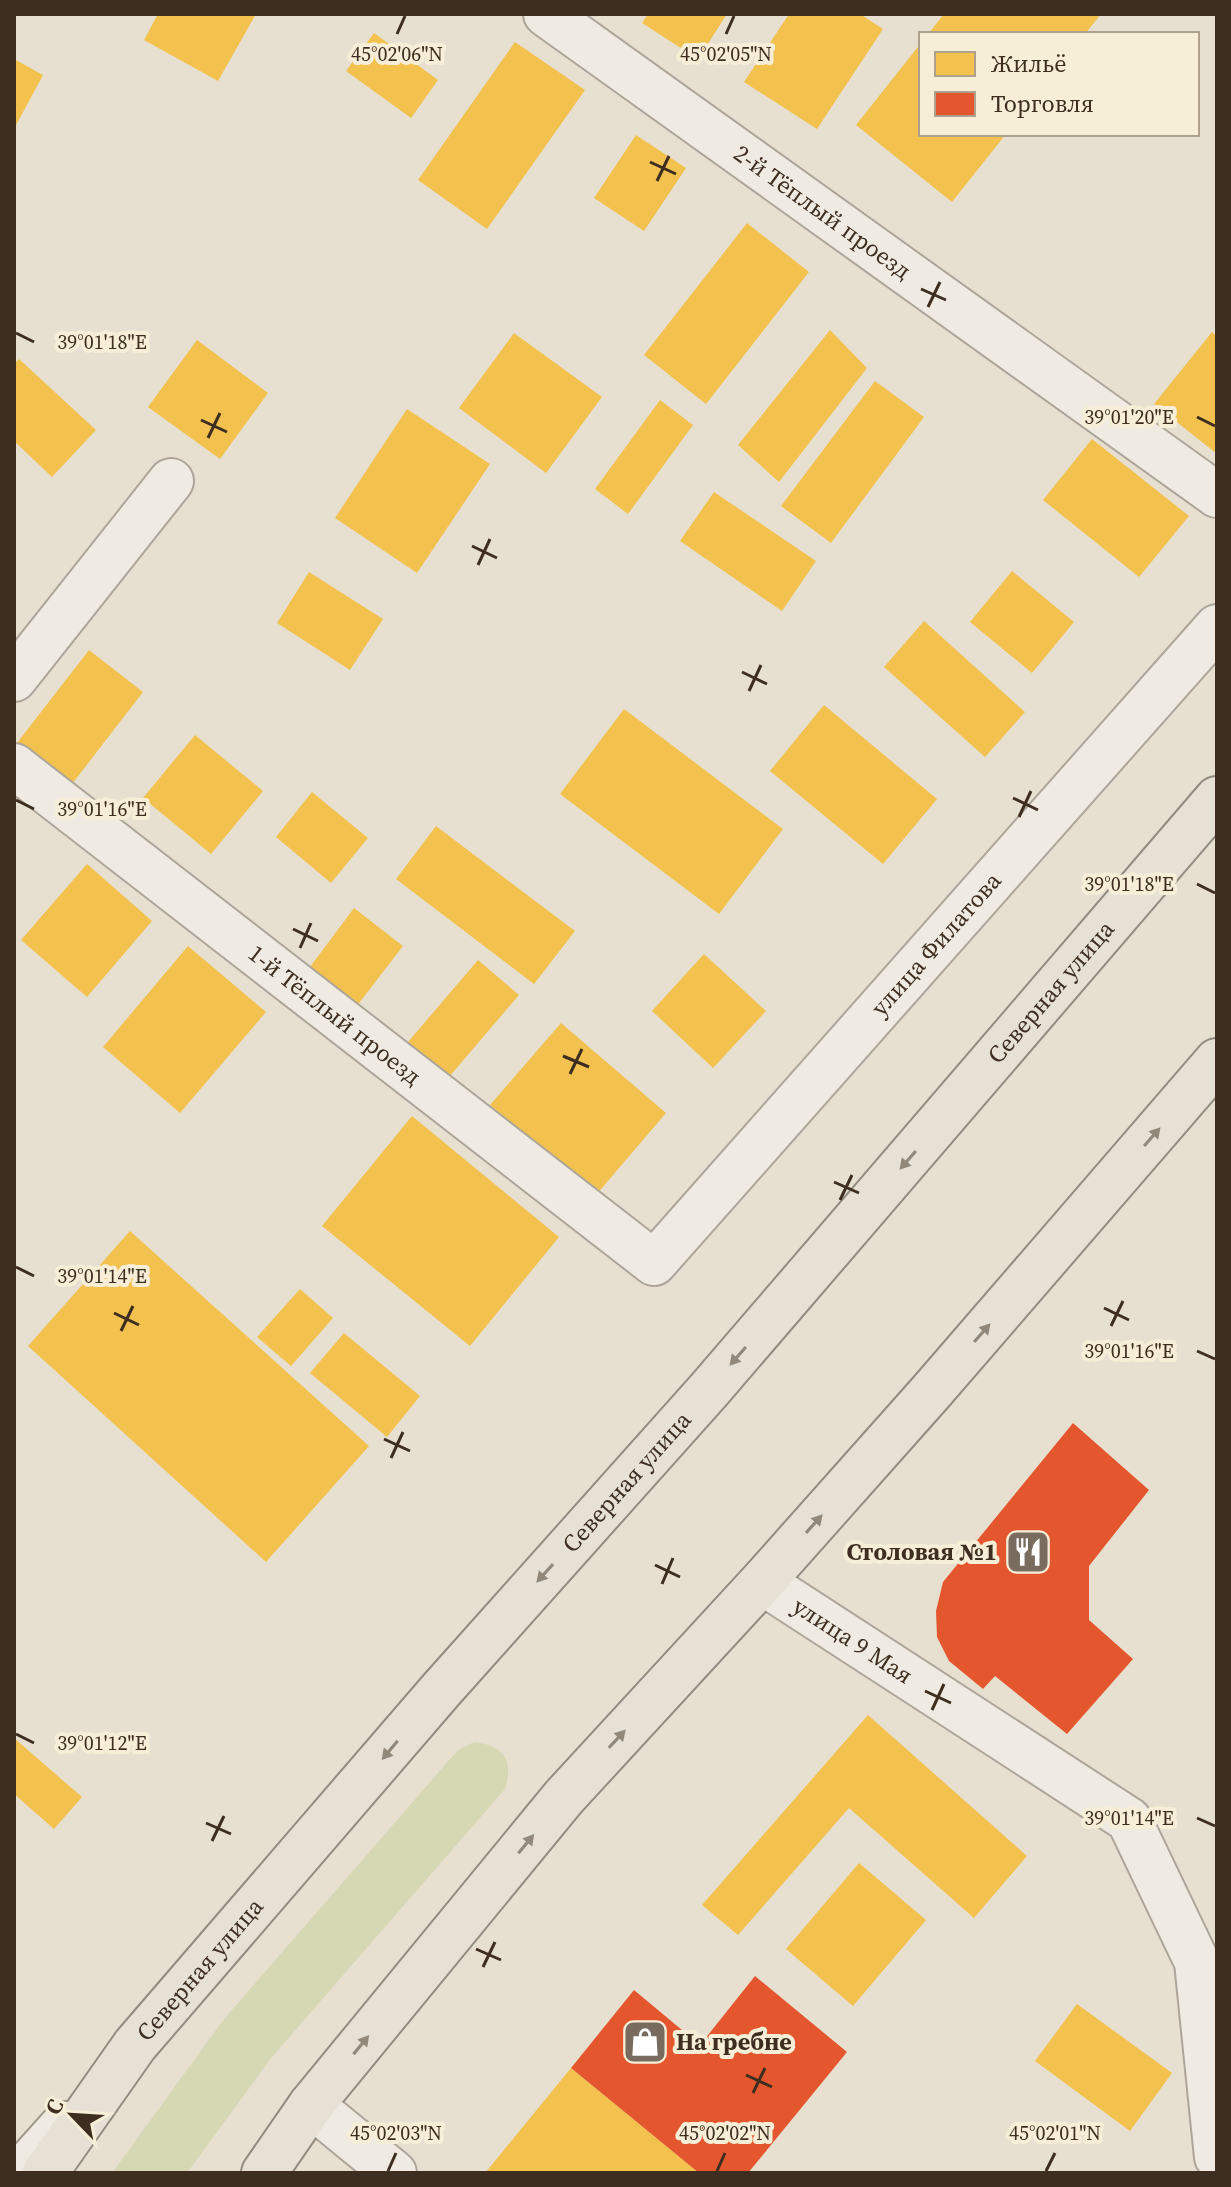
<svg xmlns="http://www.w3.org/2000/svg" width="1231" height="2187" font-family="'Source Serif 4',serif">
  <style>
    .green { fill: #d6d7b3 }
    .homes { fill: #f2c14e }
    .shops { fill: #e4572e }
    .lines { fill: none; stroke-linecap: round; stroke-linejoin: round }
    .street-casing { stroke: #ada599; stroke-width: 48 }
    .secondary-casing { stroke: #9c958a; stroke-width: 48 }
    .primary-casing { stroke: #928b80; stroke-width: 48 }
    .street { stroke: #efebe3; stroke-width: 44 }
    .secondary { stroke: #efebe3; stroke-width: 44 }
    .primary { stroke: #e6e1d4; stroke-width: 44 }
    .oneway { fill: #92887a }
    .ticks { fill: none; stroke: #3d2e20; stroke-width: 3 }
    .labels { text-anchor: middle; stroke-width: 8; stroke-linejoin: round; paint-order: stroke }
    .street-label { font-size: 24px; fill: #3d2e20; stroke: #f7eed8 }
    .poi-label { font-size: 24px; font-weight: bold; fill: #3d2e20; stroke: #f7eed8; text-anchor: end }
    .ticks-label { font-size: 20px; text-anchor: middle; fill: #3d2e20; stroke: #f7eed8; stroke-width: 8; stroke-linejoin: round; paint-order: stroke }
  </style>
  <rect width="100%" height="100%" fill="#e7e0d1"/>
  <path class="green" d="M 474,1742 C 504,1746 514,1759 505,1789 L 272,2057 L 187,2173 L 112,2173 L 224,2019 L 458,1750 Z"/>
  <path class="homes" d="M 158,14 L 256,14 L 218,81 L 144,40 Z
    M 648,14 L 727,14 L 698,59 L 642,23 Z
    M 789,14 L 860,14 L 883,29 L 817,129 L 744,82 Z
    M 944,14 L 1101,14 L 1085,34 L 928,34 Z
    M 374,33 L 438,80 L 411,118 L 346,71 Z
    M 515,42 L 585,90 L 487,229 L 418,180 Z
    M 921,43 L 921,134 L 1006,134 L 952,202 L 856,125 Z
    M 14,59 L 43,75 L 14,129 Z
    M 636,135 L 686,168 L 644,231 L 594,198 Z
    M 747,223 L 809,272 L 706,404 L 644,355 Z
    M 830,330 L 867,368 L 779,482 L 738,445 Z
    M 1212,332 L 1217,336 L 1217,454 L 1154,404 Z
    M 514,333 L 602,397 L 546,473 L 459,408 Z
    M 197,340 L 268,393 L 220,459 L 148,407 Z
    M 19,359 L 96,430 L 52,477 L 14,441 L 14,364 Z
    M 875,381 L 924,417 L 831,543 L 781,506 Z
    M 660,400 L 693,425 L 628,514 L 595,489 Z
    M 407,409 L 490,464 L 417,573 L 335,518 Z
    M 1092,439 L 1189,516 L 1139,577 L 1043,500 Z
    M 714,492 L 816,561 L 782,611 L 680,541 Z
    M 1012,571 L 1074,622 L 1032,673 L 970,622 Z
    M 309,572 L 383,619 L 350,670 L 277,623 Z
    M 924,621 L 1025,712 L 985,757 L 884,667 Z
    M 89,650 L 143,692 L 72,784 L 17,743 Z
    M 824,705 L 937,799 L 883,864 L 770,771 Z
    M 624,709 L 783,829 L 719,914 L 560,794 Z
    M 195,735 L 263,791 L 211,854 L 143,798 Z
    M 312,792 L 368,838 L 331,883 L 276,837 Z
    M 436,826 L 575,931 L 534,984 L 396,879 Z
    M 87,864 L 152,921 L 87,997 L 21,940 Z
    M 354,908 L 403,946 L 356,1007 L 307,971 Z
    M 188,946 L 266,1012 L 180,1113 L 103,1047 Z
    M 704,954 L 766,1011 L 713,1068 L 652,1011 Z
    M 478,960 L 519,995 L 443,1084 L 402,1049 Z
    M 561,1023 L 666,1113 L 596,1195 L 490,1105 Z
    M 412,1116 L 559,1237 L 470,1346 L 322,1226 Z
    M 130,1231 L 369,1446 L 266,1562 L 28,1346 Z
    M 300,1289 L 333,1318 L 291,1366 L 257,1337 Z
    M 344,1333 L 420,1396 L 387,1437 L 310,1373 Z
    M 868,1715 L 1027,1856 L 974,1918 L 849,1808 L 738,1935 L 702,1905 Z
    M 14,1738 L 82,1797 L 54,1829 L 14,1794 Z
    M 859,1863 L 926,1920 L 853,2006 L 786,1949 Z
    M 1077,2004 L 1172,2073 L 1130,2131 L 1035,2061 Z
    M 571,2068 L 699,2173 L 485,2173 Z"/>
  <path class="shops" d="M 1073,1423 L 1149,1490 L 1089,1566 L 1089,1620 L 1133,1659 L 1067,1734 L 995,1676 L 983,1689 L 949,1661 L 937,1637 L 936,1611 L 943,1582 Z
    M 755,1976 L 847,2052 L 748,2173 L 699,2173 L 571,2068 L 634,1990 L 700,2045 Z"/>
  <g class="lines">
    <g class="street-casing">
      <g id="street">
        <path id="s1" d="M 546,14 L 1217,495"/>
        <path d="M 14,679 L 171,481"/>
        <path id="s2" d="M 14,766 L 654,1263 L 1217,627"/>
        <path id="s3" d="M 762,1582 L 1129,1820 L 1197,1962 L 1217,2157"/>
        <path d="M 311,2105 L 394,2173"/>
      </g>
    </g>
    <g class="secondary-casing">
      <path id="secondary" d="M 20,2173 L 64,2124"/>
    </g>
    <g class="primary-casing">
      <g id="primary">
        <path id="s4" d="M 45,2173 L 135,2045 L 441,1690 L 709,1390 L 1217,799"/>
        <path d="M 264,2173 L 311,2105 L 564,1797 L 762,1582 L 931,1392 L 1217,1061"/>
      </g>
    </g>
    <use href="#street" class="street"/>
    <use href="#secondary" class="secondary"/>
    <use href="#primary" class="primary"/>
  </g>
  <defs><path id="oneway-solid" d="M-6-.8H1V-3.2L6.5 0L1 3.2V.8H-6Z" transform="scale(2)"/></defs>
  <g class="oneway">
    <use href="#oneway-solid" transform="translate(1152 1137) rotate(-49)"/>
    <use href="#oneway-solid" transform="translate(908 1160) rotate(131)"/>
    <use href="#oneway-solid" transform="translate(982 1333) rotate(-49)"/>
    <use href="#oneway-solid" transform="translate(738 1356) rotate(131)"/>
    <use href="#oneway-solid" transform="translate(814 1524) rotate(-48)"/>
    <use href="#oneway-solid" transform="translate(545 1573) rotate(132)"/>
    <use href="#oneway-solid" transform="translate(617 1739) rotate(-47)"/>
    <use href="#oneway-solid" transform="translate(390 1750) rotate(130)"/>
    <use href="#oneway-solid" transform="translate(526 1844) rotate(-51)"/>
    <use href="#oneway-solid" transform="translate(361 2045) rotate(-51)"/>
  </g>
  <path class="ticks" d="M 397,34 L 405,16M 726,34 L 734,16M 650,162 L 676,174M 657,181 L 669,156M 921,289 L 946,300M 928,307 L 940,282M 16,333 L 34,342M 1197,417 L 1215,426M 201,420 L 227,432M 208,438 L 220,413M 472,546 L 497,558M 478,565 L 490,539M 742,672 L 767,684M 749,691 L 761,665M 1013,798 L 1038,810M 16,800 L 34,809M 1019,817 L 1031,791M 1197,884 L 1215,893M 293,929 L 318,941M 300,948 L 311,923M 563,1056 L 589,1067M 570,1074 L 582,1049M 834,1182 L 859,1193M 840,1200 L 852,1175M 16,1267 L 34,1276M 1104,1308 L 1129,1320M 114,1313 L 139,1325M 1111,1326 L 1123,1301M 121,1331 L 133,1306M 1197,1351 L 1215,1359M 384,1439 L 410,1451M 391,1458 L 403,1432M 655,1565 L 680,1577M 662,1584 L 673,1558M 925,1691 L 951,1703M 932,1710 L 944,1684M 16,1734 L 34,1743M 1197,1818 L 1215,1826M 206,1823 L 231,1834M 212,1841 L 224,1816M 476,1949 L 501,1960M 483,1967 L 495,1942M 746,2075 L 772,2087M 753,2093 L 765,2068M 388,2171 L 396,2153M 717,2171 L 725,2153M 1046,2171 L 1055,2153"/>
  <defs>
    <g id="restaurant-square" transform="scale(2.3)"><rect x="-9" y="-9" width="18" height="18" rx="4" fill="#786c5e" stroke="#f7eed8"/><path d="M-5-6h1v4h1v-4h1v4h1v-4h1v5L-1.5 .5V6h-2V.5L-5-1ZM5-6V6H3V1.5H1.5Q1.5-4 5-6Z" fill="#fff"/></g>
    <g id="shop-square" transform="scale(2.3)"><rect x="-9" y="-9" width="18" height="18" rx="4" fill="#786c5e" stroke="#f7eed8"/><path d="M-5-2.5h2.3a2.7 3.5 0 0 1 5.4 0H5L5.5 6h-11ZM-1.5-2.5h3a1.5 2.3 0 0 0-3 0Z" fill="#fff"/></g>
  </defs>
  <g fill-rule="evenodd">
    <use href="#restaurant-square" x="1028" y="1552"/>
    <use href="#shop-square" x="645" y="2042"/>
  </g>
  <g class="labels">
    <g class="street-label">
      <text dy="8" stroke="none"><textPath href="#s1" startOffset="340">2-й Тёплый проезд</textPath></text>
      <text dy="8" stroke="none"><textPath href="#s2" startOffset="1236">улица Филатова</textPath></text>
      <text dy="8" stroke="none"><textPath href="#s4" startOffset="1552">Северная улица</textPath></text>
      <text dy="8" stroke="none"><textPath href="#s2" startOffset="406">1-й Тёплый проезд</textPath></text>
      <text dy="8" stroke="none"><textPath href="#s4" startOffset="904">Северная улица</textPath></text>
      <text dy="8" stroke="none"><textPath href="#s3" startOffset="108">улица 9 Мая</textPath></text>
      <text dy="8" stroke="none"><textPath href="#s4" startOffset="256">Северная улица</textPath></text>
    </g>
    <g class="poi-label">
      <text x="997" y="1560">Столовая №1</text>
      <text x="676" y="2050" text-anchor="start">На гребне</text>
    </g>
  </g>
  <g class="ticks-label">
    <text x="397" y="61">45°02'06"N</text>
    <text x="726" y="61">45°02'05"N</text>
    <text x="102" y="349">39°01'18"E</text>
    <text x="1129" y="424">39°01'20"E</text>
    <text x="102" y="816">39°01'16"E</text>
    <text x="1129" y="891">39°01'18"E</text>
    <text x="102" y="1283">39°01'14"E</text>
    <text x="1129" y="1358">39°01'16"E</text>
    <text x="102" y="1750">39°01'12"E</text>
    <text x="1129" y="1825">39°01'14"E</text>
    <text x="396" y="2140">45°02'03"N</text>
    <text x="725" y="2140">45°02'02"N</text>
    <text x="1055" y="2140">45°02'01"N</text>
  </g>
  <rect width="1231" height="2187" fill="none" stroke="#3d2e20" stroke-width="32"/>
  <rect x="919" y="32" width="280" height="104" fill="#f7eed8" stroke="#ada18e" stroke-width="2"/>
  <rect x="935" y="52" width="40" height="24" fill="#f2c14e" stroke="#ada18e" stroke-width="2"/>
  <text x="991" y="72" font-size="24" fill="#3d2e20">Жильё</text>
  <rect x="935" y="92" width="40" height="24" fill="#e4572e" stroke="#ada18e" stroke-width="2"/>
  <text x="991" y="112" font-size="24" fill="#3d2e20">Торговля</text>
  <g transform="translate(72 2115) rotate(295)" stroke="#f7eed8" stroke-width="6" paint-order="stroke">
  <path d="M0-6L14 30L0 20L-14 30Z" fill="#3d2e20"/>
  <text y="-12" font-size="22" font-weight="bold" text-anchor="middle" fill="#3d2e20">С</text>
  </g>
</svg>
